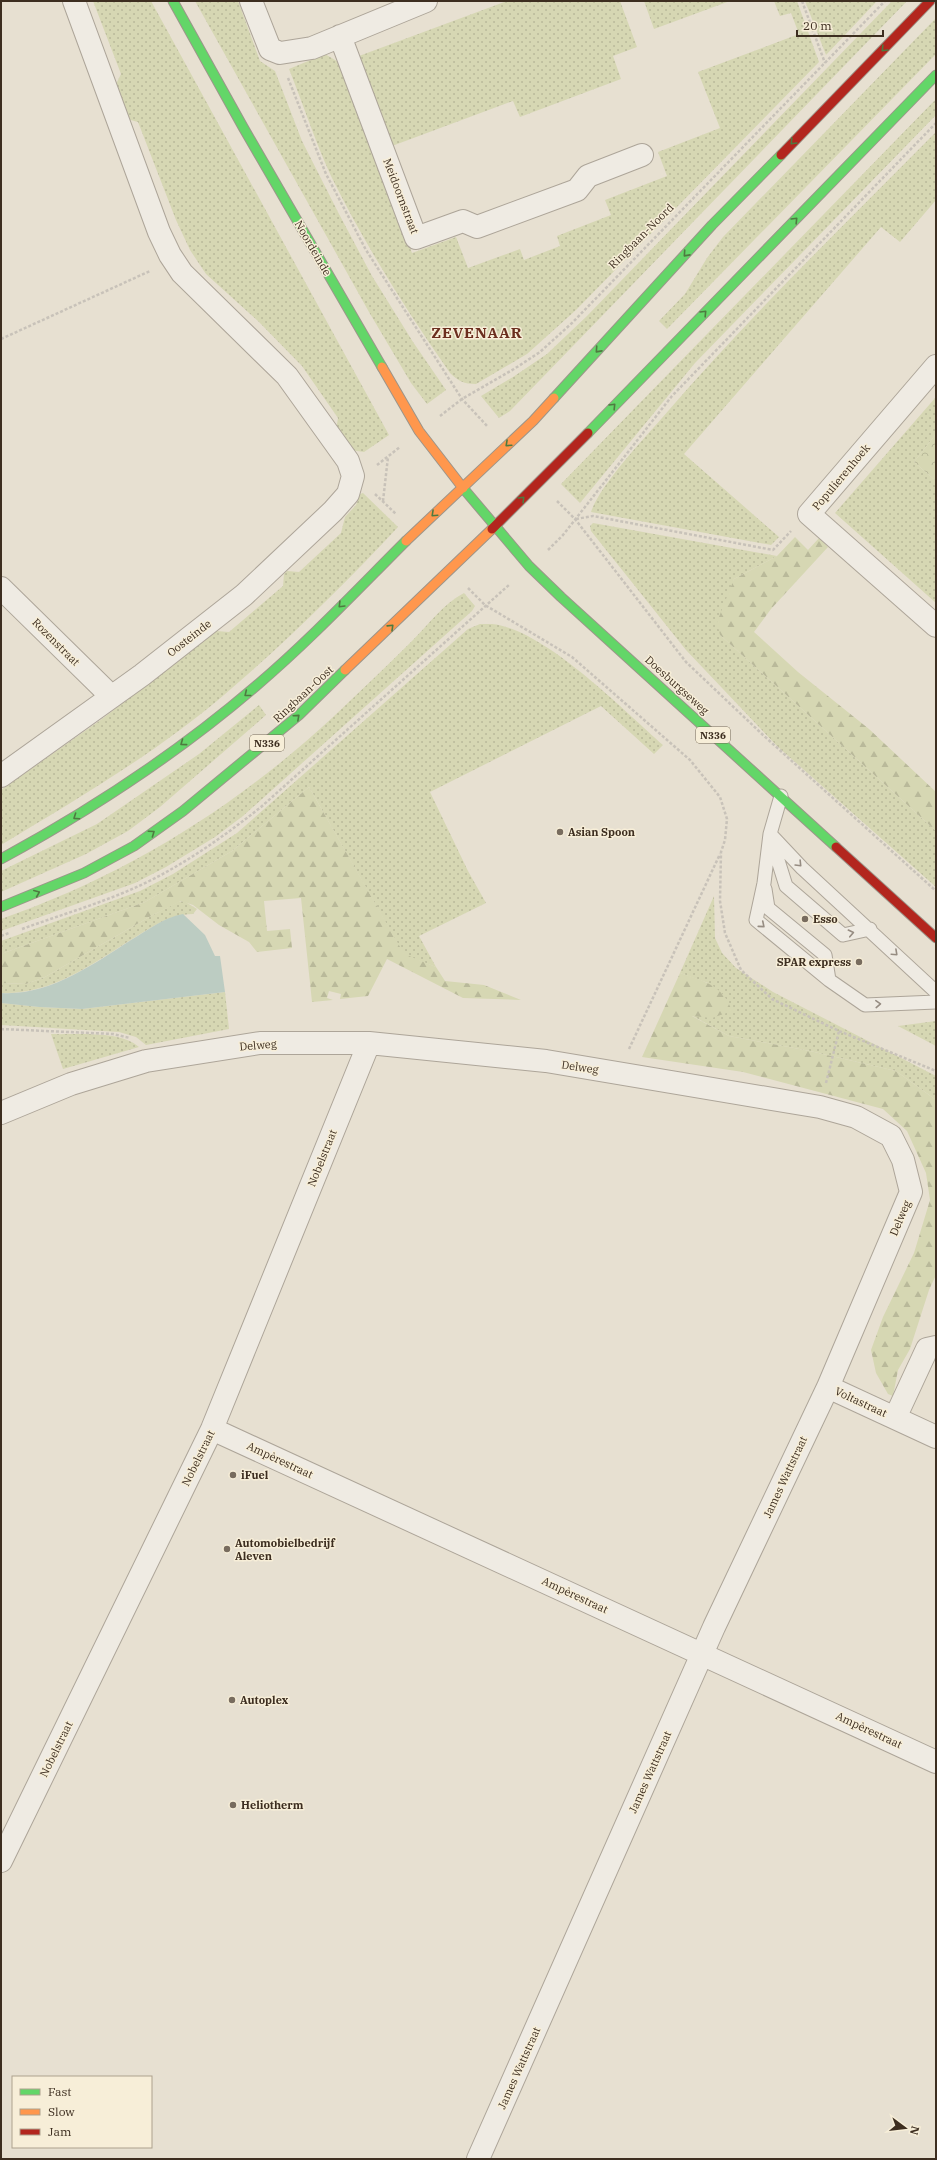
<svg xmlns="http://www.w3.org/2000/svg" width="937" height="2160" font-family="'IBM Plex Serif',serif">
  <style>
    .grass { fill: url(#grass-dots) }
    .forest { fill: url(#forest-firs) }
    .park { fill: url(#park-crowns) }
    .water { fill: #bcccc2 }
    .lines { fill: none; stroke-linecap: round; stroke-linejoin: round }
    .lane-casing { stroke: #ada599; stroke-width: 15 }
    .street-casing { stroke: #ada599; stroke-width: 24 }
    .fast-casing { stroke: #9c958a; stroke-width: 11 }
    .slow-casing { stroke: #9c958a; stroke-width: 11 }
    .jam-casing { stroke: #9c958a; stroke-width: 11 }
    .path { stroke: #c8c2b9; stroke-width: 2.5; stroke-dasharray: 3 2; stroke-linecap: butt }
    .lane { stroke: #efebe3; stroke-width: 13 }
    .street { stroke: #efebe3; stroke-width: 22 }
    .fast { stroke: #63d668; stroke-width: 9 }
    .slow { stroke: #ff974d; stroke-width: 9 }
    .jam { stroke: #b3261e; stroke-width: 9 }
    .oneway { stroke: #4e7a40 }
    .oneway2 { stroke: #968c82 }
    .poi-dot { fill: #786c5e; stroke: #f7eed8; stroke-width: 1.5 }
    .labels { text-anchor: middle; stroke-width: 3; stroke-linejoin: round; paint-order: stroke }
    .shield { fill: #f7eed8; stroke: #756857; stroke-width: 1 }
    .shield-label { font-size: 10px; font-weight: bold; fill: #3d2e20 }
    .street-label { font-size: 11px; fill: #3d2e20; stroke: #f7eed8 }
    .poi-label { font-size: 11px; font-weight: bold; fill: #3d2e20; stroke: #f7eed8; text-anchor: start }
    .district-label { font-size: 15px; font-weight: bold; letter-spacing: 1px; fill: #6b2e1e; stroke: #f7eed8 }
  </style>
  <defs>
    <pattern id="grass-dots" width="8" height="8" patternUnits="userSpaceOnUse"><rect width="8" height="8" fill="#d6d7b3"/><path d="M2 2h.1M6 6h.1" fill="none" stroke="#b9b99a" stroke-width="1.8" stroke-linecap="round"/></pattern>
    <pattern id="forest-firs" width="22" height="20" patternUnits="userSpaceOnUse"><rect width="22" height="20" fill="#d6d7b3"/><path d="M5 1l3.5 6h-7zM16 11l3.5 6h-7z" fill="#b9b99a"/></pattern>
    <pattern id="park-crowns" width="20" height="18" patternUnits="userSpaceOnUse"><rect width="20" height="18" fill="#d6d7b3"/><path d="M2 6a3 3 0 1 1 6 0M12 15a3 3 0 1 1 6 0" fill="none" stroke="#b9b99a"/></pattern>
  </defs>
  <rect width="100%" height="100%" fill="#e7e0d1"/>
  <path class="grass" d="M 93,1 L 151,1 L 389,435 L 364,452 L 350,450 L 336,430 L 338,418 L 302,366 L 258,321 L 206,274 L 190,250 L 176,220 L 138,122 L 127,119 L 115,86 L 121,74 Z
    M 195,1 L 238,1 L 260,61 L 275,71 L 302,141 L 339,214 L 372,276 L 413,342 L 446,390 L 427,404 L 411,383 L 369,312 Z
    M 507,1 L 620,1 L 637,47 L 613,56 L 621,79 L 520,117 L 513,101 L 392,146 L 359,56 Z
    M 644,1 L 730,1 L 654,29 Z
    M 774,1 L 797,1 L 819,62 L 576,310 L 527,354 L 476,384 C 464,384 458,381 450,373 C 406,310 365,245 331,176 C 315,141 303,104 289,69 L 325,54 L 340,63 L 412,253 L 456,237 L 468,268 L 520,249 L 524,260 L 560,246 L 557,236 L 611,215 L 605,200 L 667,176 L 658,152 L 720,128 L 698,72 L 799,34 L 791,13 L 780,16 Z
    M 805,1 L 877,1 L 826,55 Z
    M 892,1 L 907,1 L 510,411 L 499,418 L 481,396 L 513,377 L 547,354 L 587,316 Z
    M 936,18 L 936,54 L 667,329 L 659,321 L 685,294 L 707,258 L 723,237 Z
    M 936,99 L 936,115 L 695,363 L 580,503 L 561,484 Z
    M 936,132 L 936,200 L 900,242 L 881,227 L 684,454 L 779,537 L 771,545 L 591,512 C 600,485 642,441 662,418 C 748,318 843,226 936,132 Z
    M 936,397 L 936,434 L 914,462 L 936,481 L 936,603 L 835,513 Z
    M 363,493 L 398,527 C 343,586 285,643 224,695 C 156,753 77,799 1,845 L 1,790 L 102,719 L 216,631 L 229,632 L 283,586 L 284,574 L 287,571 L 299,572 L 341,533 L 345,517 L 356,505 L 360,494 Z
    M 593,523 L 777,556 L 734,579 L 720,635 L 936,831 L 936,887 L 777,746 L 686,650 L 591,531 L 590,526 Z
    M 464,593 L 475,606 L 472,611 L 243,816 L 215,837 L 166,867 L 135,883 L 1,931 L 1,919 C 125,876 236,807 332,718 C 359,692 386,667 413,640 C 429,624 443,604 464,593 Z
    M 492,624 C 544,629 623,710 663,745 L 654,754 L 601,706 L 430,792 L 468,871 L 486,903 L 419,936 L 436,967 L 404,955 L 309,787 L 232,851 L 145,902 L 1,954 L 1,941 L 140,891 L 173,874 L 237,833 L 468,629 L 480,624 Z
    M 259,705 L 266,715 L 160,807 L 128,831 L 86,854 L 1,892 L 1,871 L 97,824 L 199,754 Z
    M 714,896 L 715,938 L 722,953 L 736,968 L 773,992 L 936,1076 L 936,1100 L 896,1071 L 810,1051 L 729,1036 L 691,1015 L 708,983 L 680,973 Z
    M 184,901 L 197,909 L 193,914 C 169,914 149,929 129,941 C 90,966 49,995 1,993 L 1,983 L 26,984 L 45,977 L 151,916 L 178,902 Z
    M 225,992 L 229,1029 L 146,1045 L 136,1037 L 119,1032 L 1,1025 L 1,1003 L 39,1007 L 82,1009 Z
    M 936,1021 L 936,1046 L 898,1026 Z
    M 51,1034 C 76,1035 120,1030 139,1047 L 63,1069 Z"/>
  <path class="forest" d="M 795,537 L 808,550 L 819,538 L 828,547 L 771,609 L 754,632 L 798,672 L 869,729 L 936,792 L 936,831 L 720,635 L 717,622 L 734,579 L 777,556 Z
    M 309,787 L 404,954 L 436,967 L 445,981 L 484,985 L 521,1000 L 463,998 L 387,959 L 368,996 L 340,999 L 341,994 L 329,991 L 327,998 L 333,1000 L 312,1002 L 301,898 L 264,901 L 267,931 L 290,929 L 292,948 L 257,952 L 249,942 L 219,925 L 193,905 L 181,901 L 151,916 L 45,977 L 26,984 L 1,983 L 1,954 L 145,902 L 232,851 Z
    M 680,973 C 704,981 723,985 732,1011 L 712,1018 L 692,1016 L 729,1036 L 810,1051 L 896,1071 L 936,1100 L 936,1275 L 929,1290 L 910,1349 L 898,1370 L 893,1396 L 888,1394 L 876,1373 L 871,1350 L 883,1317 L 914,1253 L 930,1200 L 926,1173 L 907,1131 L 883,1109 L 743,1072 L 642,1057 Z"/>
  <path class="park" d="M 936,434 L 936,481 L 914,462 Z"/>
  <path class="water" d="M 183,914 L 205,935 L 215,956 L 220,956 L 225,992 L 82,1009 L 39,1007 L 1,1003 L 1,993 C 49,996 92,965 131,940 C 148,930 163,918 183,914 Z"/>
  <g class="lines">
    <g class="lane-casing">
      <path id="lane" d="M 781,796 L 770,834 L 802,868 L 936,992
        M 770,834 L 764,883 L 756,920 L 829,980 L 865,1005 L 936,1002
        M 771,838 L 786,886 L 843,935 L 870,929
        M 765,889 L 768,908 L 825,955 L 829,980"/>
    </g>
    <g class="street-casing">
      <path id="street" d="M 251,1 L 270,49 L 280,53 L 312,48 L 426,1
        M 340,36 L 416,238 L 463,221 L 477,227 L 577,190 L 588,176 L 642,155
        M 936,366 L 809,514 L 936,626
        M 1,588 L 111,696
        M 1,776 L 142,675 L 244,595 L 333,511 L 348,494 L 353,476 L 348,461 L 287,376 L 182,273 L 170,255 L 159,232 L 74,1
        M 1,1113 L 71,1084 L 146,1061 L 260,1043 L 369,1043 L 546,1061 L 820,1107 L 856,1117 L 891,1136 L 903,1160 L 911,1192 L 828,1387 L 714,1627 L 478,2159
        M 828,1387 L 936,1437
        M 895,1418 L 927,1349 L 936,1347
        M 212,1429 L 936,1762
        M 1,1861 L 212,1429 L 369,1043"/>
    </g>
    <g class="fast-casing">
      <path id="fast" d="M 173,1 L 243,127 L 382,367
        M 554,398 L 712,225 L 781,155
        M 588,433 L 936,75
        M 463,488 L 529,566 L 561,597 L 836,847
        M 1,859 C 91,810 178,753 256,686 C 309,641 357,590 406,541
        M 1,907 L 84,873 L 134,846 L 183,811 L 299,715 L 345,670"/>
    </g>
    <g class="slow-casing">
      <path id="slow" d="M 382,367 L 419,431 L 463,488
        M 406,541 L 533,421 L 554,398
        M 345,670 L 492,529"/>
    </g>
    <g class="jam-casing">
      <path id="jam" d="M 781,155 L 930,1
        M 492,529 L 588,433
        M 836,847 L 936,938"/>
    </g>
    <path class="path" d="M 802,1 L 825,63
      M 288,78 L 326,174 L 366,250 L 462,399 L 488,427
      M 1,339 L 150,271
      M 440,416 L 462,399 L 514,369 L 540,352 L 572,323 L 885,1
      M 377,465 L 400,447
      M 375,494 L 396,514
      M 383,501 L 388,457
      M 557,501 L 575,519 L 686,662 L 763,735 L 936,891
      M 576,519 L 593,516 L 773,550 L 791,531
      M 548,550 L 563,535 L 672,396 L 936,123
      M 468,588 L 485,605 L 572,657 L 690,760 L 720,797 L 727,819 L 725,840 L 721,852 L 720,901 L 725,933 L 741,970 L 772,999 L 839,1031 L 936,1071
      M 22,929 C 60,915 102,903 139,886 C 184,865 223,837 261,807 L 510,584
      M 1,936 L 9,933
      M 1,1029 L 113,1034 L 130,1038
      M 629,1049 L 720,854
      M 826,1083 L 839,1031"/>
    <use href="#lane" class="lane"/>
    <use href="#street" class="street"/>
    <use href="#fast" class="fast"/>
    <use href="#slow" class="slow"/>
    <use href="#jam" class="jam"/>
  </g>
  <defs><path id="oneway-chevron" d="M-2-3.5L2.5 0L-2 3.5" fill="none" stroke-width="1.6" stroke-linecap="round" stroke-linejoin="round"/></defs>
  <g class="oneway">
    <use href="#oneway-chevron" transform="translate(884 49) rotate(134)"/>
    <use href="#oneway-chevron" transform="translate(793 142) rotate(134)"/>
    <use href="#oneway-chevron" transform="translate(795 220) rotate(-46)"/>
    <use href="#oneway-chevron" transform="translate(686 254) rotate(132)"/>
    <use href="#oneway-chevron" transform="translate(704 313) rotate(-46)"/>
    <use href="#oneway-chevron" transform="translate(598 350) rotate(132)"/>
    <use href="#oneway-chevron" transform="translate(613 406) rotate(-46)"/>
    <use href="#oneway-chevron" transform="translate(508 444) rotate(137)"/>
    <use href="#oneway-chevron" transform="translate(522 499) rotate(-45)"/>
    <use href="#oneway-chevron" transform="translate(434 514) rotate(137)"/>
    <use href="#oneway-chevron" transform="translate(341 605) rotate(135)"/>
    <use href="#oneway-chevron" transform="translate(391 627) rotate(-44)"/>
    <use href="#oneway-chevron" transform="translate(247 694) rotate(141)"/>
    <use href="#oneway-chevron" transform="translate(297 717) rotate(-42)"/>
    <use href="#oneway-chevron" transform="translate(183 743) rotate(144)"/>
    <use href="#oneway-chevron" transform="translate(76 817) rotate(146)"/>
    <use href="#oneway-chevron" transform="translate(152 833) rotate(-35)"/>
    <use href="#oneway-chevron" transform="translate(37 893) rotate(-23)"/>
  </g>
  <g class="oneway2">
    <use href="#oneway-chevron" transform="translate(799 864) rotate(46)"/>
    <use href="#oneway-chevron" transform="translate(762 925) rotate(40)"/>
    <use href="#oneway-chevron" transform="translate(851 933) rotate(-12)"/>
    <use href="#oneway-chevron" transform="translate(895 953) rotate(43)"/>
    <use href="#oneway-chevron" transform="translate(878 1004) rotate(-3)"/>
  </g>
  <g class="poi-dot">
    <circle cx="560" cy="832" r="4"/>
    <circle cx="805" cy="919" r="4"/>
    <circle cx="859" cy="962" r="4"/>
    <circle cx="233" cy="1475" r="4"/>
    <circle cx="227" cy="1549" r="4"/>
    <circle cx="232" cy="1700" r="4"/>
    <circle cx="233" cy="1805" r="4"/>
  </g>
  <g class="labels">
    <g class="shield">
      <rect x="696" y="727" width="34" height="16" rx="3"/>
      <rect x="250" y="735" width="34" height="16" rx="3"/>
    </g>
    <g class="shield-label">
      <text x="713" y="739">N336</text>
      <text x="267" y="747">N336</text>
    </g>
    <g class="street-label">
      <text transform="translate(401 196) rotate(69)" y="4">Meidoornstraat</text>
      <text transform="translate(641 236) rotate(-45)" y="4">Ringbaan-Noord</text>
      <text transform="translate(313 248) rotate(60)" y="4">Noordeinde</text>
      <text transform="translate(841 477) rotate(-50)" y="4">Populierenhoek</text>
      <text transform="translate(189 638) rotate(-38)" y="4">Oosteinde</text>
      <text transform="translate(56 642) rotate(45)" y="4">Rozenstraat</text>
      <text transform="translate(677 685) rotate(42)" y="4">Doesburgseweg</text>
      <text transform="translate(303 694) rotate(-43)" y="4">Ringbaan-Oost</text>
      <text transform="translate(258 1045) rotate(-5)" y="4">Delweg</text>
      <text transform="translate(580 1067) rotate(8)" y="4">Delweg</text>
      <text transform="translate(322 1158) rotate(-68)" y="4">Nobelstraat</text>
      <text transform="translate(900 1218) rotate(-67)" y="4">Delweg</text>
      <text transform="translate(861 1402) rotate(25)" y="4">Voltastraat</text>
      <text transform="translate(198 1458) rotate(-64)" y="4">Nobelstraat</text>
      <text transform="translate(280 1460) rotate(25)" y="4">Ampèrestraat</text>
      <text transform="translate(785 1477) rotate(-65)" y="4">James Wattstraat</text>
      <text transform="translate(575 1595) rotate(25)" y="4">Ampèrestraat</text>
      <text transform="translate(869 1730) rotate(25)" y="4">Ampèrestraat</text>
      <text transform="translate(56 1749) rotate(-64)" y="4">Nobelstraat</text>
      <text transform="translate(650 1772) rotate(-66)" y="4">James Wattstraat</text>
      <text transform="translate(519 2068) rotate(-66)" y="4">James Wattstraat</text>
    </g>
    <g class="poi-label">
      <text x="568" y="836">Asian Spoon</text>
      <text x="813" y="923">Esso</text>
      <text x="851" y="966" text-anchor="end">SPAR express</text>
      <text x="241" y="1479">iFuel</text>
      <text x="235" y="1547">Automobielbedrijf<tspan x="235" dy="13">Aleven</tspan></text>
      <text x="240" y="1704">Autoplex</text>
      <text x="241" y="1809">Heliotherm</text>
    </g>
    <g class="district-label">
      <text x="477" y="338">ZEVENAAR</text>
    </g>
  </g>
  <rect width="937" height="2160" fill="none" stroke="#3d2e20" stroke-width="4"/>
  <rect x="12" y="2076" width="140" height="72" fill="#f7eed8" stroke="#ada18e"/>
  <rect x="20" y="2089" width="20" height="6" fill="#63d668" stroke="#ada18e"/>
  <text x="48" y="2096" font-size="12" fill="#3d2e20">Fast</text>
  <rect x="20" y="2109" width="20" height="6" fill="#ff974d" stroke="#ada18e"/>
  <text x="48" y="2116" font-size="12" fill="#3d2e20">Slow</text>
  <rect x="20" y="2129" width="20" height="6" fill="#b3261e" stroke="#ada18e"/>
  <text x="48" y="2136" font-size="12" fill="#3d2e20">Jam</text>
  <g transform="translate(905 2128) rotate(105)" stroke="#f7eed8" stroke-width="3" paint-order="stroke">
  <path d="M0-3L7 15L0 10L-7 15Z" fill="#3d2e20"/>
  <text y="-6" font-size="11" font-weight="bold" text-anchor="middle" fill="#3d2e20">N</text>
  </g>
  <path d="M797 30v6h86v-6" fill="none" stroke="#3d2e20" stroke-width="2"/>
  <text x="803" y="30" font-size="12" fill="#3d2e20" stroke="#f7eed8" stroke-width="3" paint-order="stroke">20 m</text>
</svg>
